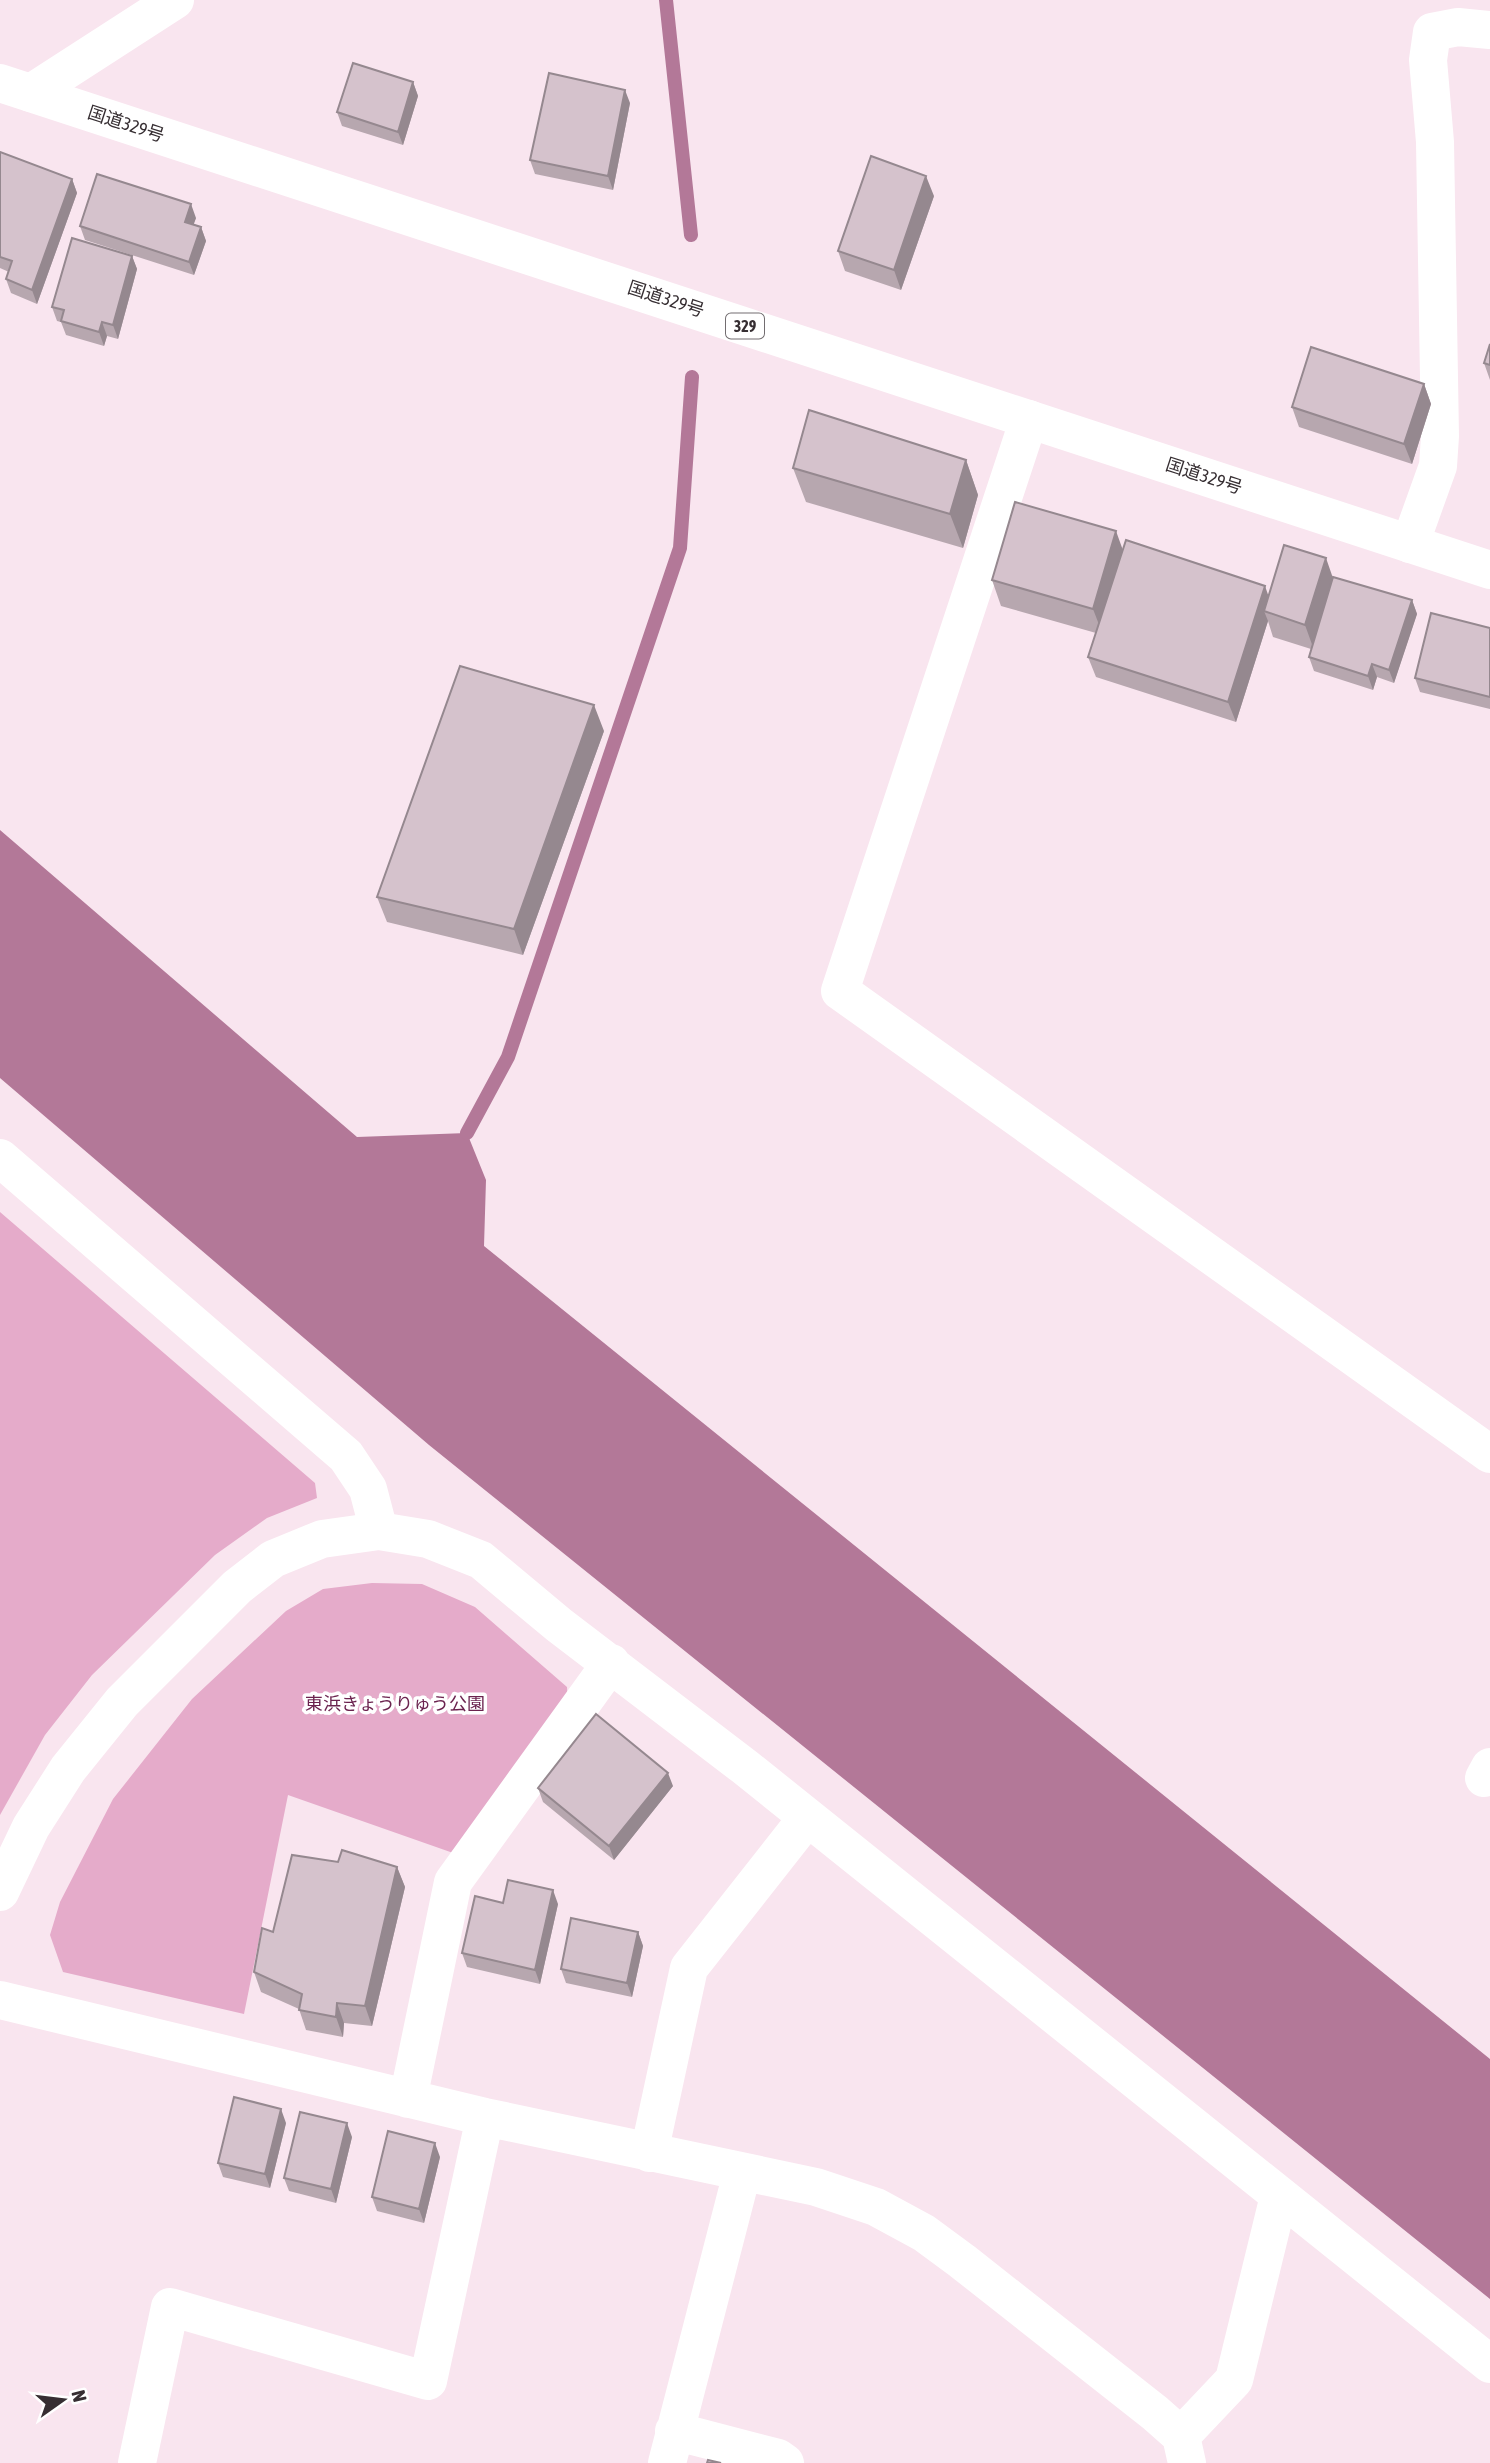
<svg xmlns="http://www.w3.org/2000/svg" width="1490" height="2463" font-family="'Asap Condensed','Noto Sans JP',sans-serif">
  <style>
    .green { fill: #e5abca }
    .water { fill: #b37898 }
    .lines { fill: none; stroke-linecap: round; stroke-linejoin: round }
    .stream { stroke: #b37898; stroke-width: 14 }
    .minor { stroke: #fff; stroke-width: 38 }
    .highway { stroke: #fff; stroke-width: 38 }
    .wall { fill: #b7a7af }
    .shaded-wall { fill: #95888f }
    .building { fill: #d5c2cc; stroke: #95888f; stroke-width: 2 }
    .labels { text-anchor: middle; stroke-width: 7; stroke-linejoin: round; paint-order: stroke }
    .shield { fill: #fff; stroke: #726d70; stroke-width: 2 }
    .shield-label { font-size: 16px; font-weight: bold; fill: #362e32 }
    .street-label { font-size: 18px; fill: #362e32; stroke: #fff }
    .park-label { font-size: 18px; fill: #6b234f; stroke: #fff }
  </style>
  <rect width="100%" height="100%" fill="#f9e5ef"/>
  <path class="green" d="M 0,1212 L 315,1483 L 317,1498 L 267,1518 L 215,1555 L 92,1675 L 45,1735 L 0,1815 Z
    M 372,1583 L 422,1584 L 475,1607 L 567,1687 L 568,1707 L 456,1854 L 288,1795 L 244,2014 L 63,1972 L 50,1935 L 60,1902 L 113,1799 L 192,1699 L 286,1611 L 323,1589 Z"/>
  <path class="water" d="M 0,830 L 357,1137 L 467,1133 L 486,1180 L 484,1246 L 1490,2059 L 1490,2299 L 429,1445 L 0,1078 Z"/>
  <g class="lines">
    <path class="stream" d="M 666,0 L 691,235
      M 467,1133 L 508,1057 L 680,548 L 692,377"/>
    <path class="minor" d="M 31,93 L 175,0
      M 1029,419 L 840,991 L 1490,1454
      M 1410,544 L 1438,466 L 1440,436 L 1435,142 L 1428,60 L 1432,32 L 1458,27 L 1490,30
      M 0,1158 L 346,1456 L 368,1489 L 379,1531
      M 1484,1778 L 1490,1767
      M 0,1892 L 31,1827 L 68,1769 L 122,1702 L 237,1587 L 273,1559 L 322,1539 L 379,1531 L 428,1539 L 481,1560 L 559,1625 L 745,1767 L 1490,2364
      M 0,2000 L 485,2117 L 816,2187 L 876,2207 L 924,2233 L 962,2261 L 1155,2413 L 1181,2436 L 1187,2463
      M 408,2099 L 453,1882 L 611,1663
      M 649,2153 L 689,1968 L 807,1818
      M 674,2431 L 778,2458 L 785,2463
      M 1181,2436 L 1234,2380 L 1279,2196
      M 137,2463 L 170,2307 L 428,2381 L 485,2117
      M 667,2463 L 742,2173"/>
    <path class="highway" d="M 0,83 L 1490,570"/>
  </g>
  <path class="wall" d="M 413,82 L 418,96 L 403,145 L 342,126 L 337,112 Z
    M 630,103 L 613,190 L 535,174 L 530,160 Z
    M 0,152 L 72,179 L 77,193 L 37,304 L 11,293 L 6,279 L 9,272 L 0,268 Z
    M 934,196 L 901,290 L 845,271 L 838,251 Z
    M 196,218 L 193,224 L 201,227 L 206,241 L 194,275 L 85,240 L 80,226 Z
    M 132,256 L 137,269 L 118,339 L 107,336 L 104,346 L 66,335 L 61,322 L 57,321 L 52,307 Z
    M 1490,344 L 1490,380 L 1484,363 Z
    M 1424,384 L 1431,404 L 1412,464 L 1299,427 L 1292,407 Z
    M 966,460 L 978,495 L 963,548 L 806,502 L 793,468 Z
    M 1123,550 L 1269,596 L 1333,578 L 1412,600 L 1417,614 L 1394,683 L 1377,677 L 1373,690 L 1314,671 L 1309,657 L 1311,649 L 1273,637 L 1268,621 L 1236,722 L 1096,677 L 1088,657 L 1096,633 L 1001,606 L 992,580 Z
    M 1490,628 L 1490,709 L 1420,692 L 1415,678 Z
    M 604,731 L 523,955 L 387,922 L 377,897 Z
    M 673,1786 L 614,1860 L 543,1802 L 538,1788 Z
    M 338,1862 L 397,1867 L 405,1887 L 372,2026 L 344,2023 L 343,2037 L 306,2030 L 299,2009 L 261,1992 L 254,1972 L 273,1932 Z
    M 503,1903 L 558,1904 L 540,1984 L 467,1967 L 462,1953 Z
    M 638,1932 L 643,1946 L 632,1997 L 566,1983 L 561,1969 Z
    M 286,2123 L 270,2188 L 223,2177 L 218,2163 Z
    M 352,2137 L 336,2203 L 289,2191 L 284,2178 Z
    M 440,2157 L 424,2223 L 377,2211 L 372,2197 Z"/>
  <path class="shaded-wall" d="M 413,82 L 418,96 L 403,145 L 398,132 Z
    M 625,90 L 630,103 L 613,190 L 608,176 Z
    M 926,176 L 934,196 L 901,290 L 894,270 Z
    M 72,179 L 77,193 L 37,304 L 32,290 Z
    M 191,204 L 196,218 L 190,235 L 185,222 Z
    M 201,227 L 206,241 L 194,275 L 189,262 Z
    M 132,256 L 137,269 L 118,339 L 113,325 Z
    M 102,322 L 107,336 L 104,346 L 99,332 Z
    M 1424,384 L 1431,404 L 1412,464 L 1404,444 Z
    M 966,460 L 978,495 L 963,548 L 950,514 Z
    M 1116,531 L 1125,556 L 1103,635 L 1093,609 Z
    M 1326,558 L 1335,584 L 1314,650 L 1305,625 Z
    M 1265,586 L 1272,606 L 1264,611 L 1268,621 L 1236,722 L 1228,702 Z
    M 1412,600 L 1417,614 L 1394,683 L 1389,670 Z
    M 1372,664 L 1377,677 L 1373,690 L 1368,676 Z
    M 594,705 L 604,731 L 523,955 L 514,929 Z
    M 668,1773 L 673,1786 L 614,1860 L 609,1846 Z
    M 397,1867 L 405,1887 L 372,2026 L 365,2006 Z
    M 553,1890 L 558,1904 L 540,1984 L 535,1970 Z
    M 638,1932 L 643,1946 L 632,1997 L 627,1983 Z
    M 337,2003 L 344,2023 L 343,2037 L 336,2017 Z
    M 281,2109 L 286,2123 L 270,2188 L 265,2174 Z
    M 347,2123 L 352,2137 L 336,2203 L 331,2189 Z
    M 435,2143 L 440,2157 L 424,2223 L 419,2209 Z"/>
  <path class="building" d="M 353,63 L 413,82 L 398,132 L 337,112 Z
    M 549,73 L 625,90 L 608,176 L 530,160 Z
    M 0,152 L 72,179 L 32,290 L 6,279 L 12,261 L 0,257 Z
    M 871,156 L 926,176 L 894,270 L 838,251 Z
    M 97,174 L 191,204 L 185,222 L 201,227 L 189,262 L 80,226 Z
    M 72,238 L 132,256 L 113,325 L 102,322 L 99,332 L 61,321 L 64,310 L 52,307 Z
    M 1490,344 L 1490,365 L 1484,363 Z
    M 1311,347 L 1424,384 L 1404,444 L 1292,407 Z
    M 809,410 L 966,460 L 950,514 L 793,468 Z
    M 1015,502 L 1116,531 L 1093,609 L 992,580 Z
    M 1126,540 L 1265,586 L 1228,702 L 1088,657 Z
    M 1284,545 L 1326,558 L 1305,625 L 1264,611 Z
    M 1333,577 L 1412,600 L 1389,670 L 1372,664 L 1368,676 L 1309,657 Z
    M 1431,613 L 1490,628 L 1490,697 L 1415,678 Z
    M 460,666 L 594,705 L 514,929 L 377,897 Z
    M 596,1714 L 668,1773 L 609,1846 L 538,1788 Z
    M 342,1850 L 397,1867 L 365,2006 L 337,2003 L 336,2017 L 299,2010 L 302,1994 L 254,1972 L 262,1928 L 273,1932 L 292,1855 L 338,1862 Z
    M 508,1880 L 553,1890 L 535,1970 L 462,1953 L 475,1896 L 503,1903 Z
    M 571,1918 L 638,1932 L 627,1983 L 561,1969 Z
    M 234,2097 L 281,2109 L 265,2174 L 218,2163 Z
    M 300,2112 L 347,2123 L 331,2189 L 284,2178 Z
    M 388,2131 L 435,2143 L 419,2209 L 372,2197 Z
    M 708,2460 L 721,2463 L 707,2463 Z"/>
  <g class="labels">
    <rect class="shield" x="726" y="313.5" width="38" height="25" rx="5"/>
    <g class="shield-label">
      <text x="745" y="332">329</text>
    </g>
    <g class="street-label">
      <text transform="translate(126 124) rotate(18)" y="6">国道329号</text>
      <text transform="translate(666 299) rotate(18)" y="6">国道329号</text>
      <text transform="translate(1204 476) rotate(18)" y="6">国道329号</text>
    </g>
    <g class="park-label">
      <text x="395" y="1710">東浜きょうりゅう公園</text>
    </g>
  </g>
  <g transform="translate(63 2400) rotate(76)" stroke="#ffffff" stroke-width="5" paint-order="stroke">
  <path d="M0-5L12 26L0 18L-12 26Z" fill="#362e32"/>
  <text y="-10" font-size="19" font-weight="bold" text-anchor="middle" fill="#362e32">N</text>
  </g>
</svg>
